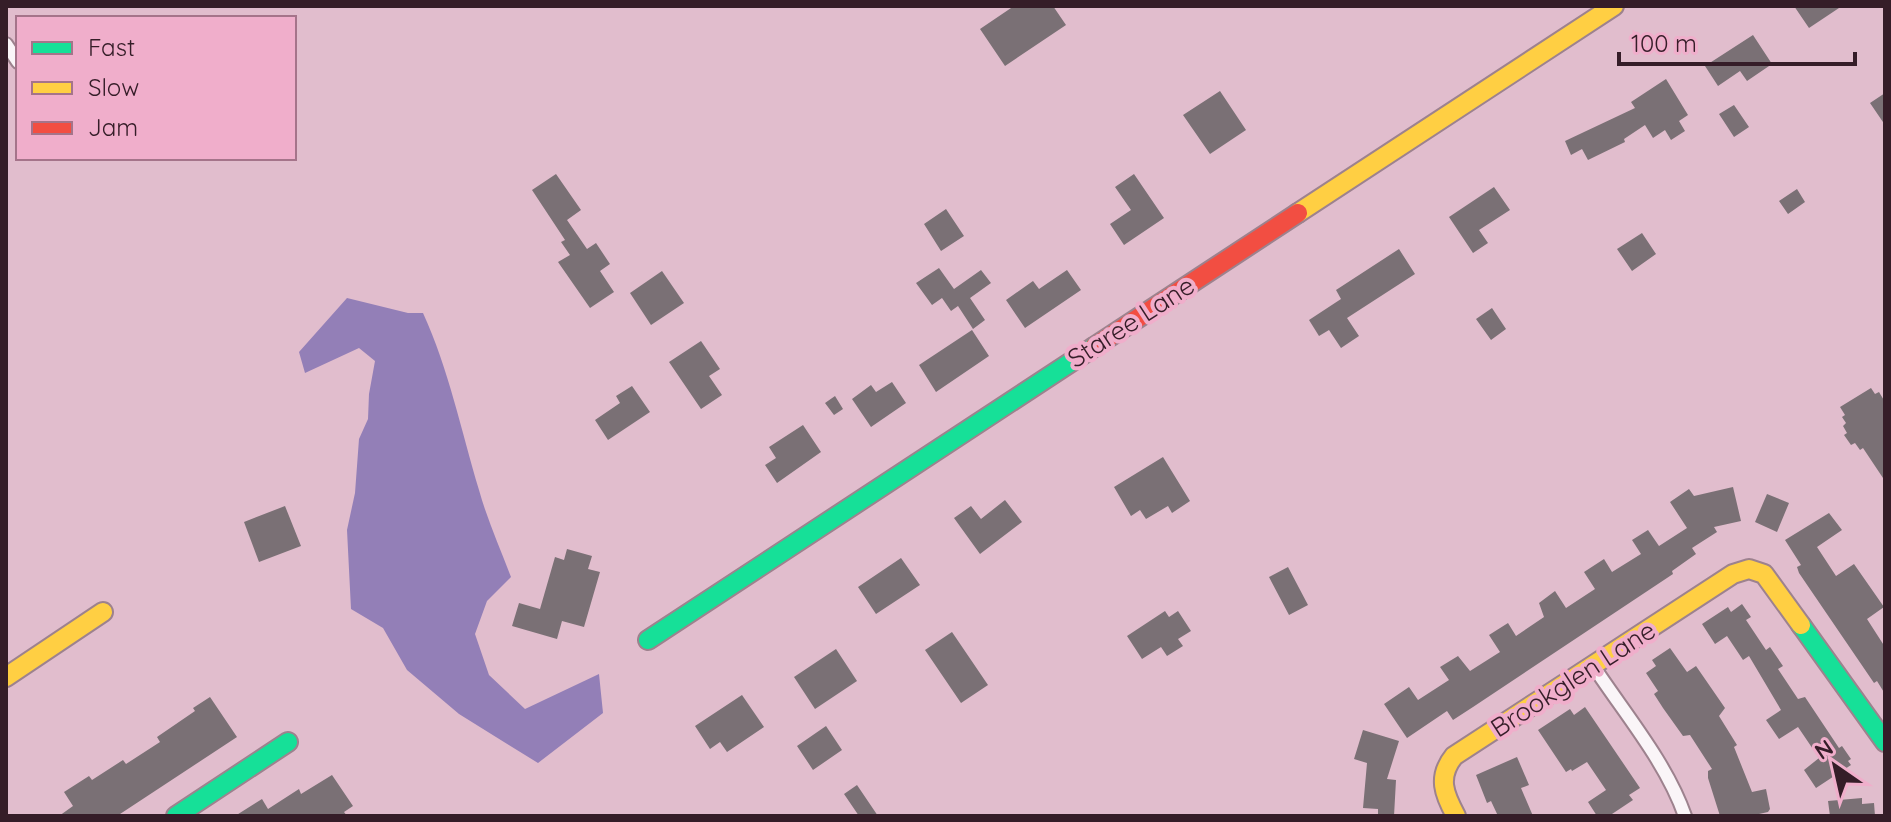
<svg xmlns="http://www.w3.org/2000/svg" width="1891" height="822" font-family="Quicksand,sans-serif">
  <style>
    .water { fill: #937fb7 }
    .building { fill: #7a7075 }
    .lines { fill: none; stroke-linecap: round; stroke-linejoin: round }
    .street-casing { stroke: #9d828e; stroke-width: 16 }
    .fast-casing { stroke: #9d828e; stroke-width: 22 }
    .slow-casing { stroke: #9d828e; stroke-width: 22 }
    .jam-casing { stroke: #9d828e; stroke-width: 22 }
    .street { stroke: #faf5f8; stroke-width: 12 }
    .fast { stroke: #16e098; stroke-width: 18 }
    .slow { stroke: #ffcf43; stroke-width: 18 }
    .jam { stroke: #f24e42; stroke-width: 18 }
    .labels { text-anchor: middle; stroke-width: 8; stroke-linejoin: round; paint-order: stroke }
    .street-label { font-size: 26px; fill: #351d28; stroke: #f0aecb }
  </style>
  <rect width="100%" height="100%" fill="#e1bdcd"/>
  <path class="water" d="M 347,298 L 408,313 L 423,313 C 449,370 461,430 479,490 C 487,519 500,548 511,577 L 487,601 L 475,634 L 489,675 L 525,709 L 599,674 L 603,713 L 538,763 L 459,714 L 407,670 L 383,628 L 351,609 L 347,530 L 355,493 L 359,439 L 368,419 L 369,394 L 375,361 L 359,348 L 305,373 L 299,352 Z"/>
  <path class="building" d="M 1014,6 L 1053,6 L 1066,25 L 1005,66 L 980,29 Z
    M 1794,6 L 1842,6 L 1809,28 Z
    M 1753,35 L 1772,64 L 1747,81 L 1740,71 L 1718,86 L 1705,66 Z
    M 1666,79 L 1688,115 L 1679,121 L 1685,131 L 1671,140 L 1665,130 L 1653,138 L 1645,125 L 1624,139 L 1625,142 L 1588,160 L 1582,149 L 1571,155 L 1565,141 L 1635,108 L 1631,102 Z
    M 1220,91 L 1246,130 L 1210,154 L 1183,115 Z
    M 1885,93 L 1885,125 L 1870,103 Z
    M 1734,105 L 1749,127 L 1734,137 L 1719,114 Z
    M 556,174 L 581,210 L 567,220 L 587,249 L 596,243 L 610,264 L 600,271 L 614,292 L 590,308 L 558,262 L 570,255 L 561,242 L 565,240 L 532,190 Z
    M 1134,174 L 1164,218 L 1124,245 L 1110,224 L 1131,210 L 1115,187 Z
    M 1494,187 L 1510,210 L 1479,230 L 1488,243 L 1473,253 L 1449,217 Z
    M 1797,189 L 1805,202 L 1788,214 L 1779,201 Z
    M 946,209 L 964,236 L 941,251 L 924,224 Z
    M 1642,233 L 1656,254 L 1632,271 L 1617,249 Z
    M 1399,249 L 1415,274 L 1347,318 L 1359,336 L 1341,348 L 1329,330 L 1319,336 L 1309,320 L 1341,299 L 1336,290 Z
    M 939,268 L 954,289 L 981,270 L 991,283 L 970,298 L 985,320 L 973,329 L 958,306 L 951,311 L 942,298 L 932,305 L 916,283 Z
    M 1067,270 L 1081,290 L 1025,328 L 1006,300 L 1033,281 L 1039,289 Z
    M 662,271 L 684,303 L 651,325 L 630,293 Z
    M 1492,308 L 1506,329 L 1491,340 L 1476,319 Z
    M 972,330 L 989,356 L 936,392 L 919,365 Z
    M 701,341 L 720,369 L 709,376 L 722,395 L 701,409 L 669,362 Z
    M 892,382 L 906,403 L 871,427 L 852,399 L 871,385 L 876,392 Z
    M 632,386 L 650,412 L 608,440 L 595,420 L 620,403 L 616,396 Z
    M 1871,388 L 1875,394 L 1879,392 L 1885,402 L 1885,481 L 1863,448 L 1860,450 L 1855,443 L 1851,445 L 1844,435 L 1847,433 L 1843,426 L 1846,423 L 1842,417 L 1845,415 L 1840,407 Z
    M 835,396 L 843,409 L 834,415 L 825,403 Z
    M 803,425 L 821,452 L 777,483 L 765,465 L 776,458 L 769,447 Z
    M 1163,457 L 1190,501 L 1172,513 L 1168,506 L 1146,519 L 1140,510 L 1131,516 L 1114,487 Z
    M 1733,487 L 1741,521 L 1714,527 L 1717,532 L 1692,548 L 1696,554 L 1672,571 L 1673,574 L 1473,707 L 1453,720 L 1447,711 L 1407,738 L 1384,704 L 1409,687 L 1418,700 L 1449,680 L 1440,667 L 1458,656 L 1470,671 L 1500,652 L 1489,635 L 1508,623 L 1516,636 L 1544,617 L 1539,603 L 1555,591 L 1566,608 L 1595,589 L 1584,572 L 1604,559 L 1612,572 L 1641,554 L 1632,540 L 1648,530 L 1659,546 L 1687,528 L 1670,502 L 1689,489 L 1694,496 Z
    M 1767,494 L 1789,503 L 1777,532 L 1755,522 Z
    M 1005,500 L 1022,522 L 980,554 L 954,518 L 971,506 L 981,519 Z
    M 285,506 L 301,546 L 259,562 L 244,522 Z
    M 1829,513 L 1842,530 L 1817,547 L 1836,576 L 1854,564 L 1884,607 L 1867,619 L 1885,647 L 1885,694 L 1877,681 L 1874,683 L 1799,573 L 1797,567 L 1801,565 L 1785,540 Z
    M 567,549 L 592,556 L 588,569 L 600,572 L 584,627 L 562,621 L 557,639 L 512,626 L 519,603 L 540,609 L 555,557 L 564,560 Z
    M 901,558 L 920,585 L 876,614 L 858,587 Z
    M 1288,567 L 1308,605 L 1289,615 L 1269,577 Z
    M 1742,604 L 1751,617 L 1746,620 L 1766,650 L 1770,647 L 1783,666 L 1778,669 L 1798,699 L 1805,697 L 1839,748 L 1842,746 L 1851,759 L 1848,761 L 1851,765 L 1816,788 L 1804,770 L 1819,758 L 1798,727 L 1779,739 L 1766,720 L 1781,710 L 1749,656 L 1743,660 L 1727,636 L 1715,644 L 1702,624 L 1728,607 L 1731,612 Z
    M 1165,611 L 1169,617 L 1178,611 L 1191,631 L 1178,639 L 1183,646 L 1167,656 L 1161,647 L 1142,659 L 1127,636 Z
    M 952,632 L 988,685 L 961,703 L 925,650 Z
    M 1670,648 L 1687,672 L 1696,666 L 1725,708 L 1719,716 L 1737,745 L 1734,747 L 1752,792 L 1766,789 L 1770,809 L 1768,812 L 1750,816 L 1733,816 L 1732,814 L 1720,816 L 1708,778 L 1708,771 L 1712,769 L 1690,735 L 1683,736 L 1663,708 L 1654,694 L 1658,691 L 1646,673 L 1656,666 L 1652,660 Z
    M 836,649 L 857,681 L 815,709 L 794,677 Z
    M 742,695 L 764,727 L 727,752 L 720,742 L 710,749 L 695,726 Z
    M 210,697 L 237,737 L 117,816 L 59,816 L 73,806 L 64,792 L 89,776 L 92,780 L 123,760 L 126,764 L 160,742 L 157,737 L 195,711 L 193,708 Z
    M 1585,707 L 1640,788 L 1629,795 L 1633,800 L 1609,816 L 1597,816 L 1588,802 L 1606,790 L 1587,762 L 1572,771 L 1571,769 L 1566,772 L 1538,730 L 1570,709 L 1574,715 Z
    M 826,726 L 842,750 L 813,770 L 797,746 Z
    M 1363,730 L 1399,741 L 1387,779 L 1396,780 L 1394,816 L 1378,816 L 1378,809 L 1363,808 L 1367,763 L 1354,759 Z
    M 1517,757 L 1529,785 L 1521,788 L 1533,816 L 1498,816 L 1491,801 L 1487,803 L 1476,775 Z
    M 332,775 L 353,806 L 344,812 L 347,816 L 235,816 L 262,799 L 268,809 L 299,789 L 301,794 Z
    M 857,785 L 878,816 L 859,816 L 844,794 Z
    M 1862,798 L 1862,804 L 1874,803 L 1875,816 L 1830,816 L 1828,801 Z"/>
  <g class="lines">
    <g class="street-casing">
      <path id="street" d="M 6,44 L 18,62
        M 1594,667 C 1625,714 1666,762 1685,816"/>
    </g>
    <g class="fast-casing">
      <path id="fast" d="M 1801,625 L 1885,742
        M 648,640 L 1094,347
        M 176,816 L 288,742"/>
    </g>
    <g class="slow-casing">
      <path id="slow" d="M 1298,213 L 1614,6
        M 6,677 L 103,612
        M 1456,816 C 1444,794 1437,777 1454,756 L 1733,574 L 1749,569 L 1764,574 L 1801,625"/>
    </g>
    <g class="jam-casing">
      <path id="jam" d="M 1094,347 L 1298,213"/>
    </g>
    <use href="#street" class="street"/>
    <use href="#fast" class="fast"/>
    <use href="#slow" class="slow"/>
    <use href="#jam" class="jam"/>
  </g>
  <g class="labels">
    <g class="street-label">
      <text transform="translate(1131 322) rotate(-33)" y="9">Staree Lane</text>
      <text transform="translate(1573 679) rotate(-33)" y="9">Brookglen Lane</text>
    </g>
  </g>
  <rect width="1891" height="822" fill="none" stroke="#351d28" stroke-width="16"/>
  <rect x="16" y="16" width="280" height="144" fill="#f0aecb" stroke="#a5748a" stroke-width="2"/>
  <rect x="32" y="42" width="40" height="12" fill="#16e098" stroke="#a5748a" stroke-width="2"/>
  <text x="88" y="56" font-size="24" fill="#351d28">Fast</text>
  <rect x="32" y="82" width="40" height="12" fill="#ffcf43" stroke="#a5748a" stroke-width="2"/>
  <text x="88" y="96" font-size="24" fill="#351d28">Slow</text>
  <rect x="32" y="122" width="40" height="12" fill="#f24e42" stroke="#a5748a" stroke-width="2"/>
  <text x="88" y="136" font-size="24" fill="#351d28">Jam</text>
  <g transform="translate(1835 766) rotate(326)" stroke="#f0aecb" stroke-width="6" paint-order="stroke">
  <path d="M0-6L14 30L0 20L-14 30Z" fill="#351d28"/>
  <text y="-12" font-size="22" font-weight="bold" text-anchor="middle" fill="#351d28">N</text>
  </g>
  <path d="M1619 52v12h236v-12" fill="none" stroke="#351d28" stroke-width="4"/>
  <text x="1631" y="52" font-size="24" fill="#351d28" stroke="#f0aecb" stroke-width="6" paint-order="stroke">100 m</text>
</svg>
